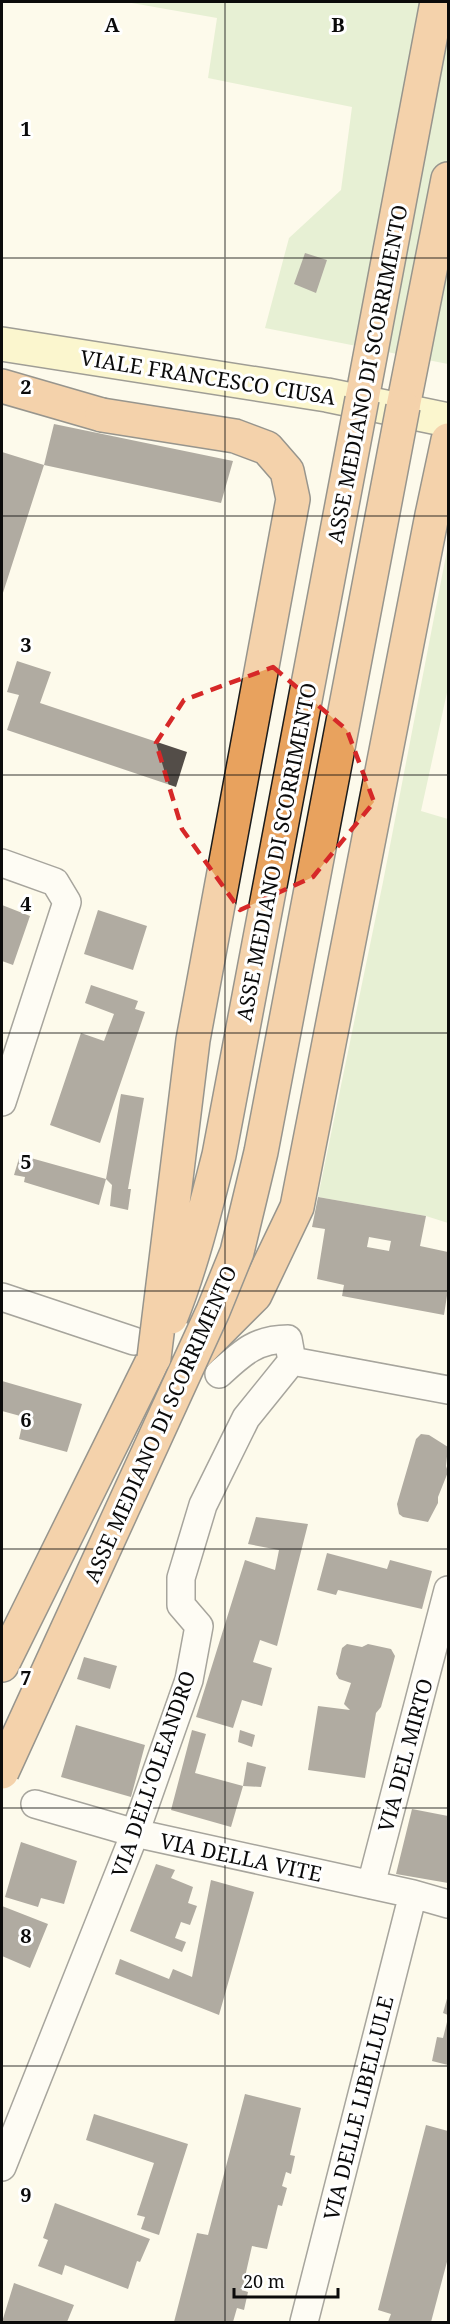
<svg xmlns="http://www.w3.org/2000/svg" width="450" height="2324" viewBox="0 0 450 2324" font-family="'Noto Serif',serif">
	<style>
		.green { fill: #cde4b8 }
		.building { fill: #534d48; fill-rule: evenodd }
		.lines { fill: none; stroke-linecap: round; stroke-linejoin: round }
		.street-casing { stroke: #3e3e3e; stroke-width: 30 }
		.secondary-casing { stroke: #2d2d2d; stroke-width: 36 }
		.highway-casing { stroke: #1c1c1c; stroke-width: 36 }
		.street { stroke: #fff; stroke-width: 27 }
		.secondary { stroke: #f8f2ab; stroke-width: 33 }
		.highway { stroke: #e8a25e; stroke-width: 33 }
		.highway-bridge-casing { stroke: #1c1c1c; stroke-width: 36; stroke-linecap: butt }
		.highway-bridge { stroke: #e8a25e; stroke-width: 33 }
		.marked { fill: none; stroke: #d62828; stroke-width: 4.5; stroke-dasharray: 12 8; stroke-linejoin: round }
		.grid { fill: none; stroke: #0b0b0b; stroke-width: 1.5; stroke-opacity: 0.55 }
		.labels { text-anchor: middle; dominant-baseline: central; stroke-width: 6; stroke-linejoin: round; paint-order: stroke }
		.street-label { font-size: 21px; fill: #0b0b0b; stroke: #fff }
		.grid-label { font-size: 20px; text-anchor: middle; font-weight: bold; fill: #0b0b0b; stroke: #fff; stroke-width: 6; stroke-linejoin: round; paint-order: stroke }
	</style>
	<rect width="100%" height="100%" fill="#fdfaeb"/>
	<!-- green -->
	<path class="green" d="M 126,2 L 448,2 L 448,364 L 265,328 L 289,238 L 341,190 L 352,107 L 208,78 L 217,18 Z
		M 448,545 L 448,688 L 421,811 L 448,819 L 448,1223 L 426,1216 L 318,1197 L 383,882 Z"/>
	<!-- building -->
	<path class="building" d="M 305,253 L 327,260 L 316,293 L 294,284 Z
		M 54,424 L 233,461 L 221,503 L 44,465 Z
		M 2,452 L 44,465 L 2,596 Z
		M 17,661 L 51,672 L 40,703 L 187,752 L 176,787 L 7,730 L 19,695 L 7,692 Z
		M 2,905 L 30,916 L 13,965 L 2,961 Z
		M 98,910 L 147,926 L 133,970 L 84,954 Z
		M 91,985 L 138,1001 L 135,1009 L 145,1012 L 100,1143 L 50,1125 L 81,1033 L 104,1041 L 114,1014 L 85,1003 Z
		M 121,1094 L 144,1098 L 128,1189 L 131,1189 L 128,1210 L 110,1206 L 112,1185 L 106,1179 Z
		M 20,1155 L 106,1179 L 99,1205 L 24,1182 L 25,1177 L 14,1175 Z
		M 318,1197 L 426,1216 L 420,1246 L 448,1252 L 448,1289 L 444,1315 L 342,1296 L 344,1285 L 317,1279 L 325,1229 L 312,1227 ZM 369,1237 L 391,1241 L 389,1251 L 367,1247 Z
		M 2,1381 L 82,1404 L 67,1452 L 19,1439 L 24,1417 L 2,1411 Z
		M 421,1434 L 429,1435 L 448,1447 L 446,1466 L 448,1472 L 438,1497 L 438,1503 L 428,1522 L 403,1517 L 399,1514 L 397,1504 L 416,1439 Z
		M 256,1517 L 308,1524 L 277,1646 L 260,1640 L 253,1662 L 272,1668 L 262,1706 L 242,1700 L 233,1728 L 196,1717 L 245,1560 L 275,1570 L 279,1550 L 248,1544 Z
		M 327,1553 L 387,1569 L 390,1560 L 432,1571 L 422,1609 L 338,1590 L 336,1595 L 317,1590 Z
		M 347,1644 L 362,1647 L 368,1644 L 391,1649 L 395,1656 L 381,1707 L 376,1713 L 365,1778 L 308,1770 L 318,1706 L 350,1710 L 344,1704 L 351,1683 L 339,1679 L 336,1674 L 342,1648 Z
		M 84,1657 L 117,1666 L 110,1689 L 77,1679 Z
		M 76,1725 L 145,1745 L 131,1797 L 61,1777 Z
		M 192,1730 L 206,1734 L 195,1773 L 243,1786 L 247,1762 L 266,1767 L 261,1787 L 243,1786 L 231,1827 L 171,1810 Z
		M 240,1730 L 255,1735 L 252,1747 L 238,1742 Z
		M 412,1809 L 448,1816 L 448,1883 L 396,1874 Z
		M 21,1842 L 77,1861 L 64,1904 L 41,1898 L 38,1907 L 5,1897 Z
		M 156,1864 L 175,1870 L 171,1878 L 193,1887 L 188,1903 L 197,1906 L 190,1925 L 181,1922 L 175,1938 L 186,1942 L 182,1952 L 130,1931 Z
		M 211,1880 L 254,1892 L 219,2015 L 115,1974 L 120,1959 L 169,1979 L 173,1969 L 192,1977 Z
		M 2,1906 L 48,1924 L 30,1968 L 2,1956 Z
		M 448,1995 L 448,2015 L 443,2013 Z
		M 448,2018 L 448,2065 L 432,2061 L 437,2037 L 443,2038 Z
		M 245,2094 L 301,2108 L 290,2155 L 295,2156 L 291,2174 L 286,2172 L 282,2186 L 287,2188 L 282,2206 L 278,2205 L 267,2249 L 252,2246 L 242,2290 L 248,2292 L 244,2310 L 237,2308 L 233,2322 L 174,2322 L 197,2233 L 208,2235 Z
		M 94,2114 L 188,2144 L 159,2235 L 141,2229 L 145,2217 L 137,2215 L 154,2163 L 86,2140 Z
		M 426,2125 L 448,2131 L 448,2258 L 431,2322 L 388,2322 L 391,2314 L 378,2310 Z
		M 55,2203 L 150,2239 L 140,2262 L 137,2261 L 128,2289 L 65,2265 L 62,2275 L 38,2266 L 48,2240 L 43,2238 Z
		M 14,2283 L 74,2305 L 67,2322 L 2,2322 Z"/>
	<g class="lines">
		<!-- street casing -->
		<g class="street-casing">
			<path id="street" d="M 2,863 L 55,882 L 67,902 L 2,1102
				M 2,1297 L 134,1341
				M 292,1361 L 448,1390
				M 219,1374 C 242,1353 256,1339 288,1339 L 292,1361
				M 35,1804 L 135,1833 L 413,1894 L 448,1904
				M 371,1885 L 448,1590
				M 2,2167 L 135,1833 L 189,1680 L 199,1626 L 181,1605 L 181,1578 L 203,1505 L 246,1418 L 292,1361
				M 304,2322 L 413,1894"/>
		</g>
		<!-- secondary casing -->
		<g class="secondary-casing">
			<path id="secondary" d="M 2,344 L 327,395 L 448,420"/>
		</g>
		<!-- highway casing -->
		<g class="highway-casing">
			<path id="highway" d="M 2,386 L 102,415
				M 362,399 L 437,2
				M 403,407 L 448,179
				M 195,1355 L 255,1295 L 297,1207 L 432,515 L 448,440
				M 2,1665 L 154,1358"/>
		</g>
		<!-- street -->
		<use href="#street" class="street"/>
		<!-- secondary -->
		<use href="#secondary" class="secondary"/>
		<!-- highway -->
		<use href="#highway" class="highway"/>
		<!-- highway-bridge casing -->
		<g class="highway-bridge-casing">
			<path id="highway-bridge" d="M 102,415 L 235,436 L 267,448 L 287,471 L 293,499 L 193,1040 L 154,1358
				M 171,1317 C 192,1264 205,1210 219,1155 L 362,399
				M 2,1772 L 213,1311 L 237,1252 L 261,1152 L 403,407"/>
		</g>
		<!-- highway-bridge -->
		<use href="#highway-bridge" class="highway-bridge"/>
	</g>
	<!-- marked area -->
	<path d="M0 0H450V2324H0ZM 273,667 L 347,730 L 374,802 L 313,877 L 240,910 L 182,829 L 156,743 L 184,700 Z" fill="#fdfaeb" fill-opacity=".55" fill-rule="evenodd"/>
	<path class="marked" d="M 273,667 L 347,730 L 374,802 L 313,877 L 240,910 L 182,829 L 156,743 L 184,700 Z"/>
	<!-- grid -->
	<path class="grid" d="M 225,2 L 225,2322M 2,258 L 448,258M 2,516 L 448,516M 2,775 L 448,775M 2,1033 L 448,1033M 2,1291 L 448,1291M 2,1549 L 448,1549M 2,1808 L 448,1808M 2,2066 L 448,2066"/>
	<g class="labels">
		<!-- street labels -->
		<g class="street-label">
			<text transform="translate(367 374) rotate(-79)">ASSE MEDIANO DI SCORRIMENTO</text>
			<text transform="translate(208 377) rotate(9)">VIALE FRANCESCO CIUSA</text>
			<text transform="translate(276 852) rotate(-79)">ASSE MEDIANO DI SCORRIMENTO</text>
			<text transform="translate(160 1424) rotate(-66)">ASSE MEDIANO DI SCORRIMENTO</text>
			<text transform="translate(405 1755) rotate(-75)">VIA DEL MIRTO</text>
			<text transform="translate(153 1774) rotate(-71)">VIA DELL'OLEANDRO</text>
			<text transform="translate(241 1857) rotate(12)">VIA DELLA VITE</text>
			<text transform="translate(358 2108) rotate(-76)">VIA DELLE LIBELLULE</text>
		</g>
	</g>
	<g class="grid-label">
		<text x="112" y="32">A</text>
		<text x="338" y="32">B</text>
		<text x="26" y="136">1</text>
		<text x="26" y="394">2</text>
		<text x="26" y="652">3</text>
		<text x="26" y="911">4</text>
		<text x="26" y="1169">5</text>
		<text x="26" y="1427">6</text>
		<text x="26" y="1685">7</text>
		<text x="26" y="1943">8</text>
		<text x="26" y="2202">9</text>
	</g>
	<!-- border -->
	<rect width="450" height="2324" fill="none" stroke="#0b0b0b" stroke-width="6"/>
	<!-- scale -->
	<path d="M234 2288v9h104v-9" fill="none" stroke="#0b0b0b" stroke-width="3"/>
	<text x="243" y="2288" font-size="18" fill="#0b0b0b" stroke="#ffffff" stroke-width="4.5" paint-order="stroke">20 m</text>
</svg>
